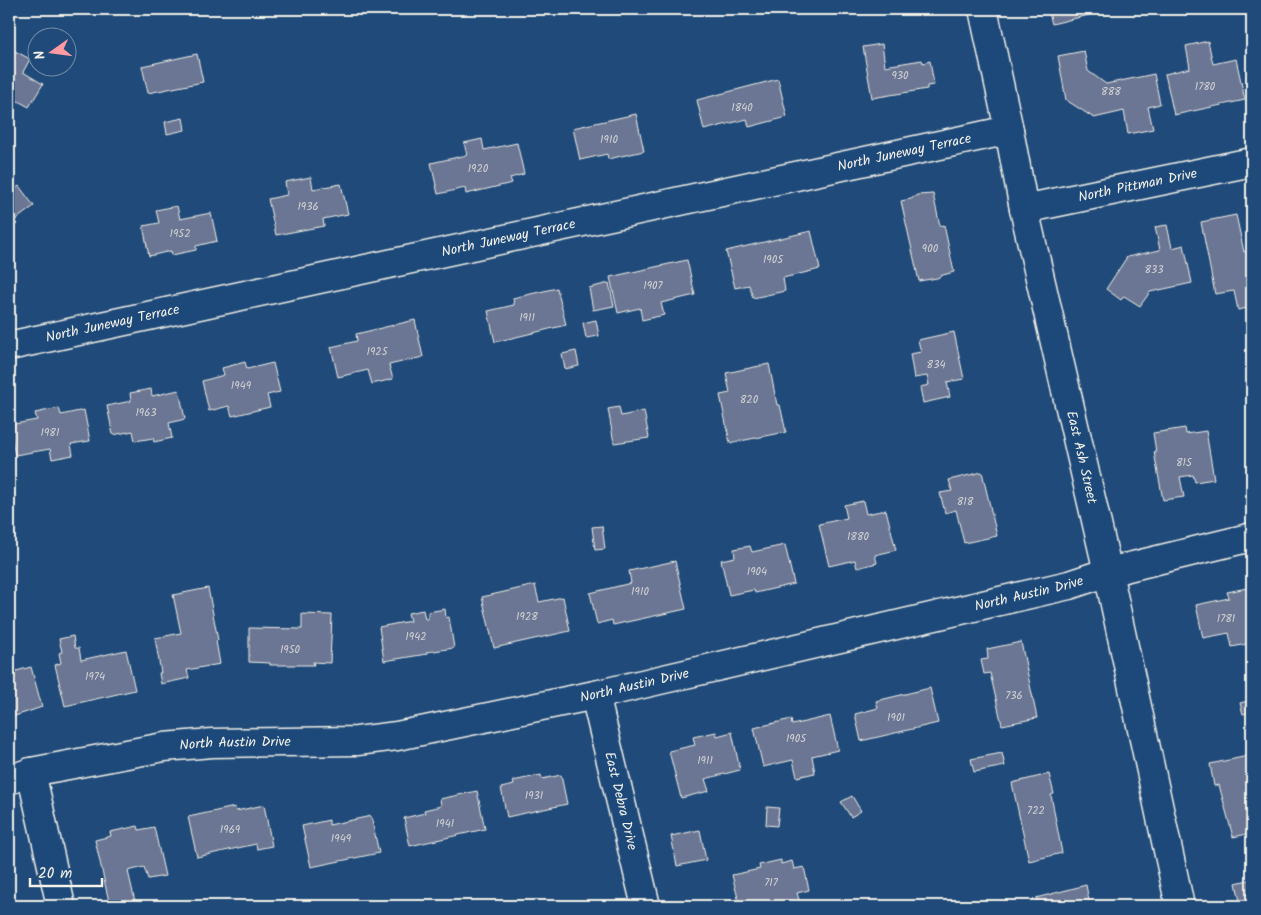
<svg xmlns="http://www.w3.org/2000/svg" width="1261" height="915" viewBox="0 0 1261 915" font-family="Kalam,sans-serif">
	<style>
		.building { fill: #6b7693; stroke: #f4f1e8 }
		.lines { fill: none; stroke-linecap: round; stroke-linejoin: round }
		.minor-casing { stroke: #f4f1e8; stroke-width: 31 }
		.minor { stroke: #1f4a7a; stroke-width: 28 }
		.labels { text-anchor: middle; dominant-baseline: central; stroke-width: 4.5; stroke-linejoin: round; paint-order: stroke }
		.number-label { font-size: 11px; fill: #d2d2d3 }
		.street-label { font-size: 14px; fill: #f4f1e8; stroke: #1f4a7a }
	</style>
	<rect width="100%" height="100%" fill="#1f4a7a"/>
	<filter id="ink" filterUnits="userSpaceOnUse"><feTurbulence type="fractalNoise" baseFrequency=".02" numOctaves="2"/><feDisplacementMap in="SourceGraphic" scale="10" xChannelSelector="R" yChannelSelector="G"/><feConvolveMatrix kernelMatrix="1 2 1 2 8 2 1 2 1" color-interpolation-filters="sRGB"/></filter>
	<g filter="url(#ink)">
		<!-- building -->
		<path class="building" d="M 625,9 L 647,9 L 647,11 Z
			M 1048,9 L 1088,9 L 1089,15 L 1052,24 Z
			M 1208,41 L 1213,64 L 1236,59 L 1245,100 L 1174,115 L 1165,74 L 1190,68 L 1186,46 Z
			M 882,44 L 885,66 L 922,60 L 923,63 L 930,61 L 934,85 L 927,86 L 927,89 L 872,98 L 863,47 Z
			M 13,50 L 30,59 L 23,72 L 43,84 L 29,107 L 9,96 L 9,52 L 11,53 Z
			M 1084,51 L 1088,71 L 1106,84 L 1154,74 L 1160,104 L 1148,107 L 1153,129 L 1128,134 L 1124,111 L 1094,118 L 1066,100 L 1058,56 Z
			M 197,54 L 203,82 L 148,93 L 142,66 Z
			M 778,79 L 787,117 L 749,127 L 747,119 L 704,130 L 697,100 Z
			M 636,114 L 644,151 L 608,159 L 607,154 L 580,160 L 573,128 Z
			M 183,118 L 185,130 L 167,134 L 165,122 Z
			M 482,139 L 484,150 L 517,143 L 524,174 L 510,178 L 512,183 L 466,194 L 465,188 L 438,194 L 431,163 L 467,155 L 464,143 Z
			M 311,177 L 313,189 L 341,184 L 348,214 L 323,219 L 324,226 L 276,235 L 268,199 L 287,195 L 285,182 Z
			M 19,186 L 34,206 L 14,221 L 17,224 L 10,229 L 9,229 L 9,194 Z
			M 933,194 L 940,226 L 944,225 L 954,272 L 943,275 L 937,278 L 919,281 L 901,201 L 911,199 L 917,195 Z
			M 177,206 L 180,219 L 211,213 L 217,241 L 196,246 L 196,250 L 172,255 L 171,251 L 149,256 L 143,226 L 159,223 L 156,210 Z
			M 1236,215 L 1244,252 L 1252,250 L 1252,307 L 1238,310 L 1234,291 L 1215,294 L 1201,222 Z
			M 1167,225 L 1172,248 L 1184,245 L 1192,283 L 1150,292 L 1140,306 L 1124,296 L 1121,300 L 1106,289 L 1127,257 L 1160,250 L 1155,227 Z
			M 811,231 L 820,269 L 783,278 L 785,291 L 753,298 L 749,285 L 735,288 L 726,251 Z
			M 687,260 L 695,295 L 661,303 L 664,315 L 642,320 L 640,308 L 618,313 L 610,277 Z
			M 609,283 L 614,306 L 593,310 L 589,288 Z
			M 557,288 L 566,325 L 495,342 L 488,311 L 514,305 L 513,298 Z
			M 415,320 L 423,357 L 389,365 L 393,379 L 372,384 L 368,370 L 338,377 L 331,347 L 357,341 L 356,334 Z
			M 596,320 L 599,336 L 586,338 L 583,323 Z
			M 954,332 L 964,379 L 947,382 L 950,397 L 923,403 L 920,387 L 929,385 L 927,376 L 914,378 L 910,354 L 921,352 L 918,340 Z
			M 576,351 L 579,366 L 565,369 L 562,354 Z
			M 245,362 L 247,369 L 273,363 L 280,392 L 267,395 L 270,407 L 232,416 L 229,406 L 209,411 L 202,381 L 224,375 L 222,368 Z
			M 769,364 L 777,405 L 780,405 L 786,432 L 730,443 L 720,395 L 730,393 L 726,373 Z
			M 151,389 L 152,396 L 179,390 L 185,419 L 169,423 L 172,438 L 154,442 L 153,438 L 135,441 L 133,431 L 113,435 L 107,406 L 131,401 L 130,393 Z
			M 619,407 L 621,416 L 644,411 L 649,438 L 614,443 L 608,409 Z
			M 59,408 L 61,415 L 84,410 L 90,441 L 71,444 L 73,455 L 52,459 L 50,449 L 15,455 L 9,425 L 37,420 L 35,413 Z
			M 1185,428 L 1186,434 L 1206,431 L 1214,479 L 1195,482 L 1193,475 L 1180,477 L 1184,497 L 1163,500 L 1154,452 L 1156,452 L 1153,433 Z
			M 982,472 L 997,536 L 964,543 L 956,510 L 945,513 L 940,493 L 952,491 L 949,480 Z
			M 863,501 L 866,514 L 886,510 L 896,550 L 875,555 L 877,563 L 857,568 L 855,560 L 829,566 L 819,524 L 847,518 L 844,505 Z
			M 602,526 L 605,549 L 595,550 L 592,527 Z
			M 785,545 L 794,584 L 755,593 L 754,590 L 729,595 L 721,560 L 735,557 L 734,549 L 750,546 L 752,552 Z
			M 675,561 L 686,609 L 613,625 L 612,620 L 597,624 L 590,593 L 631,583 L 629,571 Z
			M 535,585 L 539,602 L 563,597 L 570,631 L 494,648 L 482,597 Z
			M 1252,587 L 1252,643 L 1232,647 L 1229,633 L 1203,638 L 1196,605 L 1229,598 L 1227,592 Z
			M 208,588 L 218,640 L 216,641 L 220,664 L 187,670 L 189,678 L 161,684 L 159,673 L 161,673 L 155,638 L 181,633 L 173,595 Z
			M 445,609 L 446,618 L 449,617 L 454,648 L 427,652 L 427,654 L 384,661 L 379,627 L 410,621 L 408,613 L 423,610 L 425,619 L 428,619 L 428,612 Z
			M 302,614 L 332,615 L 330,663 L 313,662 L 314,665 L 270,665 L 270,663 L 249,662 L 249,628 L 302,629 Z
			M 73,636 L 75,648 L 79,648 L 81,660 L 126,650 L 135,690 L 65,706 L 55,665 L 61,663 L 59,653 L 62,652 L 59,639 Z
			M 1021,642 L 1037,718 L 1002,725 L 990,673 L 984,674 L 981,660 L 988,659 L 987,649 Z
			M 31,667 L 42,707 L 9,718 L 9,673 Z
			M 930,688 L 938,723 L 861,741 L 855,714 L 878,708 L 876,701 Z
			M 1252,700 L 1252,712 L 1243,714 L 1240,703 Z
			M 830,716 L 838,750 L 812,756 L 815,773 L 797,777 L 793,760 L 763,767 L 754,728 L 791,719 L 792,725 Z
			M 716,732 L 717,736 L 732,732 L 740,770 L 705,779 L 709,791 L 681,798 L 669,751 L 695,745 L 693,737 Z
			M 1002,753 L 1005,766 L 974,772 L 971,759 Z
			M 1248,756 L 1252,777 L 1252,833 L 1233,837 L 1219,785 L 1214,786 L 1210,764 Z
			M 1049,774 L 1054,794 L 1051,795 L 1062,853 L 1029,861 L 1012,783 Z
			M 541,775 L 542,779 L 561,775 L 567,804 L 507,817 L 501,788 L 514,785 L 513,781 Z
			M 477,791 L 485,829 L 410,846 L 404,818 L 425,813 L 424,810 L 441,806 L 440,799 Z
			M 852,796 L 861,811 L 851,817 L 841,802 Z
			M 264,805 L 272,846 L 257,849 L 256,844 L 197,857 L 188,817 L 235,807 L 236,811 Z
			M 767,807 L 779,808 L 777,826 L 766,825 Z
			M 371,816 L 379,853 L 311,867 L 302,826 L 329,820 L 329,825 Z
			M 138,826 L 139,830 L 154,827 L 165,876 L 148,879 L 144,867 L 128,871 L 136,906 L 110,906 L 95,840 L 111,836 L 110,832 Z
			M 700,830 L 706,860 L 677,866 L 671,836 Z
			M 781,860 L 781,864 L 792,861 L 794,869 L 804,867 L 809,890 L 797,893 L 801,906 L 764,906 L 764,904 L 740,906 L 732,875 L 760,869 L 759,865 Z
			M 1252,879 L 1252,906 L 1241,906 L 1236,883 Z
			M 1086,885 L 1090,906 L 1038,906 L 1036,898 Z"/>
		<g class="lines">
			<!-- minor casing -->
			<g class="minor-casing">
				<g id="minor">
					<path id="s1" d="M 983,9 L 1009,130 L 1024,209 L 1108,572 L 1180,906"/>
					<path id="s2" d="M 1024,209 L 1252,162"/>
					<path id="s3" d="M 9,346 L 1009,130"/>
					<path id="s4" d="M 595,695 L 646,906"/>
					<path d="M 31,772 L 61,906"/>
					<path id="s5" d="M 9,780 L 31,772 L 164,747 L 212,743 L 357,741 L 397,736 L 595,695 L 1069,585 L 1108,572 L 1252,537"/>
				</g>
			</g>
			<!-- minor -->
			<use href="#minor" class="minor"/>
		</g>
	</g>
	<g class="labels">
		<!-- number labels -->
		<g class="number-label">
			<text x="900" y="76">930</text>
			<text x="1205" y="87">1780</text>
			<text x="1111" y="92">888</text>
			<text x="742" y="108">1840</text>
			<text x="609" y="140">1910</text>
			<text x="478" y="169">1920</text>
			<text x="308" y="207">1936</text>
			<text x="180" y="234">1952</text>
			<text x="930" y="249">900</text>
			<text x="773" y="260">1905</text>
			<text x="1154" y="270">833</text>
			<text x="653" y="286">1907</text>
			<text x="527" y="318">1911</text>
			<text x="377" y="352">1925</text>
			<text x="936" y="365">834</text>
			<text x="241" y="386">1949</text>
			<text x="749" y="400">820</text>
			<text x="146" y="413">1963</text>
			<text x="50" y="433">1981</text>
			<text x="1184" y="463">815</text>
			<text x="965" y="502">818</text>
			<text x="858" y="537">1880</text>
			<text x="757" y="572">1904</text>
			<text x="640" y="592">1910</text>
			<text x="527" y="617">1928</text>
			<text x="1226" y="619">1781</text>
			<text x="416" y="637">1942</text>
			<text x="290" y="650">1950</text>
			<text x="95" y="677">1974</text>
			<text x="1014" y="696">736</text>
			<text x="896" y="718">1901</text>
			<text x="796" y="739">1905</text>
			<text x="705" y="761">1911</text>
			<text x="534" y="796">1931</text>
			<text x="1036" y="811">722</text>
			<text x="445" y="824">1941</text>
			<text x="230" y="830">1969</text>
			<text x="341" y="839">1949</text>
			<text x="771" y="883">717</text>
		</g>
		<!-- street labels -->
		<g class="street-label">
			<text stroke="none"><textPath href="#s3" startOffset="916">North Juneway Terrace</textPath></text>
			<text stroke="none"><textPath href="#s2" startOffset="116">North Pittman Drive</textPath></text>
			<text stroke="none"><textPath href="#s3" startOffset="511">North Juneway Terrace</textPath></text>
			<text stroke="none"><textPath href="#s3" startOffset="106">North Juneway Terrace</textPath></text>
			<text stroke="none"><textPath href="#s1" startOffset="459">East Ash Street</textPath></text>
			<text stroke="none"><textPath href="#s5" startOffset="1040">North Austin Drive</textPath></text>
			<text stroke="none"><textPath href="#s5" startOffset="635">North Austin Drive</textPath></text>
			<text stroke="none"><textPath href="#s5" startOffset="230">North Austin Drive</textPath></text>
			<text stroke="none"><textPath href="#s4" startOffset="109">East Debra Drive</textPath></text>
		</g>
	</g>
	<!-- margin -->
	<rect width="1261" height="915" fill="none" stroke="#1f4a7a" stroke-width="30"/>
	<rect x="15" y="15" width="1231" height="885" fill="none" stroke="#f4f1e8" stroke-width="2" filter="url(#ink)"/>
	<!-- north arrow -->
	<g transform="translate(52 52) rotate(256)"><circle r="24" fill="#1f4a7a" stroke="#748da6"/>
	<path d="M0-4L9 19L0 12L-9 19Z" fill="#ff9aa2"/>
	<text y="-8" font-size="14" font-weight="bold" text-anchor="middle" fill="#f4f1e8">N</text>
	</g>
	<!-- scale -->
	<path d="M30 878v8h72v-8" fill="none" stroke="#f4f1e8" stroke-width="2.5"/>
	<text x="38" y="878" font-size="15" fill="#f4f1e8" stroke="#1f4a7a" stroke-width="4" paint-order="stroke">20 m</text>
</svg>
